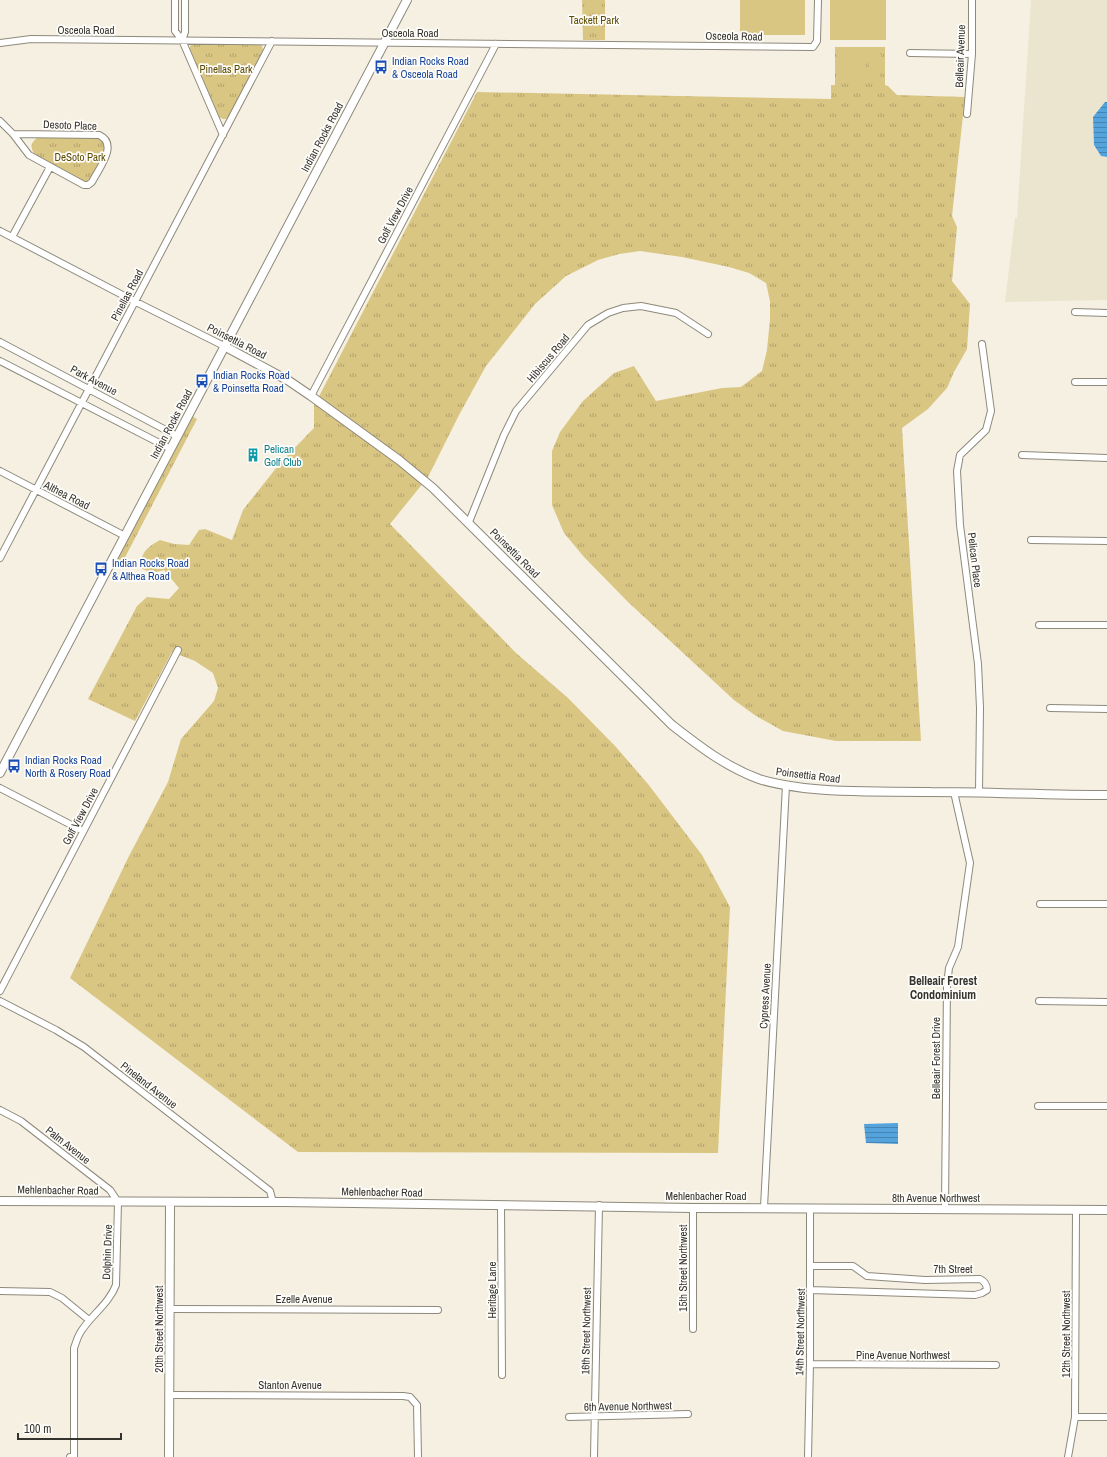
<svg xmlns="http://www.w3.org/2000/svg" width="1107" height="1457" viewBox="0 0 1107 1457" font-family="'Archivo Narrow',sans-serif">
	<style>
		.built { fill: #ebe5cf }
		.grass { fill: url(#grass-tufts) }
		.garden { fill: #dac683 }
		.water { fill: url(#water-rules) }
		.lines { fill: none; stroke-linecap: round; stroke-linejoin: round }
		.minor-casing { stroke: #8d897b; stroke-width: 8 }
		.tertiary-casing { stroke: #8d897b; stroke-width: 10 }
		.minor { stroke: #fff; stroke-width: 6 }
		.tertiary { stroke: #fff; stroke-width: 8 }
		.labels { text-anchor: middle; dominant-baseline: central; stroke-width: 3.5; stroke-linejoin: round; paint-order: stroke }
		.park-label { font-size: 11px; fill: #5b4a00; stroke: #fefdfa }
		.street-label { font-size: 11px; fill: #35332d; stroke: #fefdfa }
		.transit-label { font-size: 11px; fill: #164399; stroke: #fefdfa; text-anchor: start }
		.culture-label { font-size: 11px; fill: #0d838f; stroke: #fefdfa; text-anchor: start }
		.neighbourhood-label { font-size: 12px; font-weight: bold; fill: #35332d; stroke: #fefdfa }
	</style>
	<defs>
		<pattern id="grass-tufts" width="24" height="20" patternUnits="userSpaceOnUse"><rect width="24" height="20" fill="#dac683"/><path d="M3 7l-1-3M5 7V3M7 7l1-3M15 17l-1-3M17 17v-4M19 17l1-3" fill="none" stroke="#b2a16c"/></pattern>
		<pattern id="water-rules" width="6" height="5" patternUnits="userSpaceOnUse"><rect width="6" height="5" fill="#54a3dc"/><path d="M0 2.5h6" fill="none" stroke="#4685b3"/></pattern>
	</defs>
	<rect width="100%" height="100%" fill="#f5f0e1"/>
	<!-- built -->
	<path class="built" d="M 1031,0 L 1107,0 L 1107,102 L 1093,118 L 1094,145 L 1101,156 L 1107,157 L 1107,300 L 1005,302 L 1015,218 L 1017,218 Z"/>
	<!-- grass -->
	<path class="grass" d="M 582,0 L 605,0 L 605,40 L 583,40 Z
		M 193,44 L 260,44 L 262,46 L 263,50 L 229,116 L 226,119 L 223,119 L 219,117 L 190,49 L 190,46 Z
		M 835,47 L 885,47 L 885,85 L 888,86 L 897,95 L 965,97 L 952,216 L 957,227 L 952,281 L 970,304 L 967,349 L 954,372 L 947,388 L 928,409 L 902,428 L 921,741 L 836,741 L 783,731 L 756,716 L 734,700 L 628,602 L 584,557 L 564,533 L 552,505 L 552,451 L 560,432 L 583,401 L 614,373 L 634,366 L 656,401 L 722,388 L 741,387 L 762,371 L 767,350 L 770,319 L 770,301 L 766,283 L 749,273 L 729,267 L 682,257 L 640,251 L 619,254 L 598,260 L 566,276 L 535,304 L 486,366 L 459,415 L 428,477 L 390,524 L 516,653 L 568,698 L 616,747 L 648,784 L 702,855 L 730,907 L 718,1153 L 298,1152 L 70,978 L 129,856 L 168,782 L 181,739 L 214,701 L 218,688 L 213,673 L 195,661 L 172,652 L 135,721 L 88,699 L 137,606 L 147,597 L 169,599 L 179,588 L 164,570 C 155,573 149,573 141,568 C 140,553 147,547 160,540 L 174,544 L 189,545 L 199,530 L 205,529 L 232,540 L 243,510 L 281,462 L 314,428 L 314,406 L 477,92 L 831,99 L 831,85 L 835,85 Z
		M 39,137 L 98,137 L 104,141 L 105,151 L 90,179 L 87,181 L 83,181 L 37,157 C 30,150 29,142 39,137 Z
		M 192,416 L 197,419 L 120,567 L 114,564 Z"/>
	<!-- garden -->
	<path class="garden" d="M 740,0 L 805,0 L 805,35 L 740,35 Z
		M 830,0 L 886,0 L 886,40 L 830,40 Z
		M 872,49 L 878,49 L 878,54 L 881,54 L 880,78 L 878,78 L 878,82 L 872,82 L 872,78 L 869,78 L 869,54 L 872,53 Z
		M 839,53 L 851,53 L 850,78 L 839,78 Z
		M 854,53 L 866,53 L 865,78 L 854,78 Z"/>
	<!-- water -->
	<path class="water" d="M 1105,102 L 1107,102 L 1107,157 L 1101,156 L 1094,145 L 1093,117 Z
		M 898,1123 L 898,1144 L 866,1143 L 864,1124 Z"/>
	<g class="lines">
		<!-- minor casing -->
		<g class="minor-casing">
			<path id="minor" d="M 175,0 L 175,31 L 182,40 L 223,135
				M 182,40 L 185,32 L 185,0
				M 0,43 L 31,39 L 813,47 L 817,41 L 818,0
				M 910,53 L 972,54
				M 967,114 L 972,54 L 972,0
				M 0,121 L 13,134 L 29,155 L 84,185 L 88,185 L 92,182 C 99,168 119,144 99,135 L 13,134
				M 0,231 L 134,301 L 224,346
				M 12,237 L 50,167
				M 1075,312 L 1107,313
				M 0,342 L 177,436
				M 0,361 L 171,449
				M 1075,382 L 1107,382
				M 311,396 L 496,44
				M 1022,455 L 1107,458
				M 0,471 L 125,536
				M 469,522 L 504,435 L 516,411 L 588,325 L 608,313 L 623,308 L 641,306 L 676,313 L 708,334
				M 1031,540 L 1107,541
				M 0,558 L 272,41
				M 1039,625 L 1107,625
				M 1050,708 L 1107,709
				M 0,788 L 83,831
				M 979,792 L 980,708 L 978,664 L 960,525 L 957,471 L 960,455 L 986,430 L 991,411 L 982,344
				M 1040,904 L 1107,904
				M 0,991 L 178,650
				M 0,1001 L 56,1030 L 84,1047 L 270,1191 L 273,1202
				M 1039,1001 L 1107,1002
				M 1038,1106 L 1107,1106
				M 0,1110 L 21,1121 L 110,1190 L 118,1202 L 116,1285 C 109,1304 90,1316 80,1333 C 77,1338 76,1343 74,1348 L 74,1457 L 70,1457
				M 501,1205 L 502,1375
				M 764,1207 L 786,785
				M 945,1209 L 947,985 L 949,968 L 958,947 L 970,863 L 954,792
				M 810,1290 L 975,1295 L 982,1293 L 987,1290 C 987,1285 984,1281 980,1279 L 925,1280 L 867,1276 L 853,1266 L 811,1266
				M 0,1291 L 50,1292 L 62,1298 L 89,1320
				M 170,1309 L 438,1310
				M 693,1329 L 693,1208
				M 810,1364 L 996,1365
				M 170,1395 L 403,1396 L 410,1397 L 417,1405 L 418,1457
				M 569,1417 L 688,1414
				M 1075,1417 L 1107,1417
				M 594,1457 L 599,1205
				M 808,1457 L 810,1364 L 810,1208
				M 1068,1457 L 1075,1417 L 1076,1210"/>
		</g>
		<!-- tertiary casing -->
		<g class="tertiary-casing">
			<path id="tertiary" d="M 224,346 L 289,381 L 311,396 L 399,460 L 433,488 L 672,725 C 699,746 726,767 759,779 C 774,784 789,786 804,788 C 846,793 889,791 931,792 C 990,792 1048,795 1107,795
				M 0,773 L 407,0
				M 0,1201 L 284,1202 L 693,1208 L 1107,1210
				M 169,1457 L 170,1202"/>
		</g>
		<!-- minor -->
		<use href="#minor" class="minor"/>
		<!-- tertiary -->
		<use href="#tertiary" class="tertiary"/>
	</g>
	<!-- icons -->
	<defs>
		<g id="bus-bare" transform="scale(1.08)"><path d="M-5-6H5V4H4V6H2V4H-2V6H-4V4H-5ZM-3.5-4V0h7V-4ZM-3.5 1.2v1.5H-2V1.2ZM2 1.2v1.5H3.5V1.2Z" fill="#1a4fb4" stroke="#fefdfa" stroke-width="2.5" paint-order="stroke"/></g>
		<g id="building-bare" transform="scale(1.08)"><path d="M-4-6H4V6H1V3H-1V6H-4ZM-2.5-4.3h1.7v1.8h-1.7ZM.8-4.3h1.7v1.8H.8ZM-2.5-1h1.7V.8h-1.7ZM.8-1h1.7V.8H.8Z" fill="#0f9aa8" stroke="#fefdfa" stroke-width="2.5" paint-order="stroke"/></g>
	</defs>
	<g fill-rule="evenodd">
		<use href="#bus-bare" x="381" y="67"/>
		<use href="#bus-bare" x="202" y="381"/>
		<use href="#building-bare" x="253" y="455"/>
		<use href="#bus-bare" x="101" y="569"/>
		<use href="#bus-bare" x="14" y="766"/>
	</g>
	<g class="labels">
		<!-- park labels -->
		<g class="park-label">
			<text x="594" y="20">Tackett Park</text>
			<text x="226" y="69">Pinellas Park</text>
			<text x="80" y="157">DeSoto Park</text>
		</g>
		<!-- street labels -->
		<g class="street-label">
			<text x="86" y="30">Osceola Road</text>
			<text x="410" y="33">Osceola Road</text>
			<text transform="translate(734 36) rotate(1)">Osceola Road</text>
			<text transform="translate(960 56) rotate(-88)">Belleair Avenue</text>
			<text transform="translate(70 125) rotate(2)">Desoto Place</text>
			<text transform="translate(322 137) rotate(-62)">Indian Rocks Road</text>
			<text transform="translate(395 215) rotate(-62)">Golf View Drive</text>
			<text transform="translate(127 295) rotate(-62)">Pinellas Road</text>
			<text transform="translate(237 341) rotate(27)">Poinsettia Road</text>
			<text transform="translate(548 358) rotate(-50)">Hibiscus Road</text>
			<text transform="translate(94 380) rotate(28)">Park Avenue</text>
			<text transform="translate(171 424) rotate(-62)">Indian Rocks Road</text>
			<text transform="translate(67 495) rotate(27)">Althea Road</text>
			<text transform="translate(515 553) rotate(45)">Poinsettia Road</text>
			<text transform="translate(975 560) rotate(83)">Pelican Place</text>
			<text transform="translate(808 775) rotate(7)">Poinsettia Road</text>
			<text transform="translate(80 816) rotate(-62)">Golf View Drive</text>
			<text transform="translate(765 996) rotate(-87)">Cypress Avenue</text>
			<text transform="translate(936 1058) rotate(-90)">Belleair Forest Drive</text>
			<text transform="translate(149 1085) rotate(38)">Pineland Avenue</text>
			<text transform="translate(68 1145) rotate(38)">Palm Avenue</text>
			<text transform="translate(58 1190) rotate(1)">Mehlenbacher Road</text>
			<text transform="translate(382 1192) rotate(1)">Mehlenbacher Road</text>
			<text x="706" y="1196">Mehlenbacher Road</text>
			<text x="936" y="1198">8th Avenue Northwest</text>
			<text transform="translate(107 1252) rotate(-88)">Dolphin Drive</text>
			<text transform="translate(683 1268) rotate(-90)">15th Street Northwest</text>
			<text x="953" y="1269">7th Street</text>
			<text transform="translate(492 1290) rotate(-90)">Heritage Lane</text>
			<text x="304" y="1299">Ezelle Avenue</text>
			<text transform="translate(159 1329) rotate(-90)">20th Street Northwest</text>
			<text transform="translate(586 1331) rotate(-89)">16th Street Northwest</text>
			<text transform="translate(800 1332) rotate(-89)">14th Street Northwest</text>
			<text transform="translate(1066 1334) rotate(-90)">12th Street Northwest</text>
			<text x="903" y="1355">Pine Avenue Northwest</text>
			<text x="290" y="1385">Stanton Avenue</text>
			<text transform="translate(628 1406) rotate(-1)">6th Avenue Northwest</text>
		</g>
		<!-- transit labels -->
		<g class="transit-label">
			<text x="392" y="61">Indian Rocks Road<tspan x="392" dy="13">&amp; Osceola Road</tspan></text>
			<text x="213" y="375">Indian Rocks Road<tspan x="213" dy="13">&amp; Poinsetta Road</tspan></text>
			<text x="112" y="563">Indian Rocks Road<tspan x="112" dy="13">&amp; Althea Road</tspan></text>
			<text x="25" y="760">Indian Rocks Road<tspan x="25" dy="13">North &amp; Rosery Road</tspan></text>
		</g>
		<!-- culture labels -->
		<g class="culture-label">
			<text x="264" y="449">Pelican<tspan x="264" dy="13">Golf Club</tspan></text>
		</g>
		<!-- neighbourhood labels -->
		<g class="neighbourhood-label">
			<text x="943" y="981">Belleair Forest<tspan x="943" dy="14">Condominium</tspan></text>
		</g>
	</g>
	<!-- scale -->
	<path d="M18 1433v6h103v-6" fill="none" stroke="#35332d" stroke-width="2"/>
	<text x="24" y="1433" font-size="12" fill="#35332d" stroke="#fefdfa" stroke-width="3" paint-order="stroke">100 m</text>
</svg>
